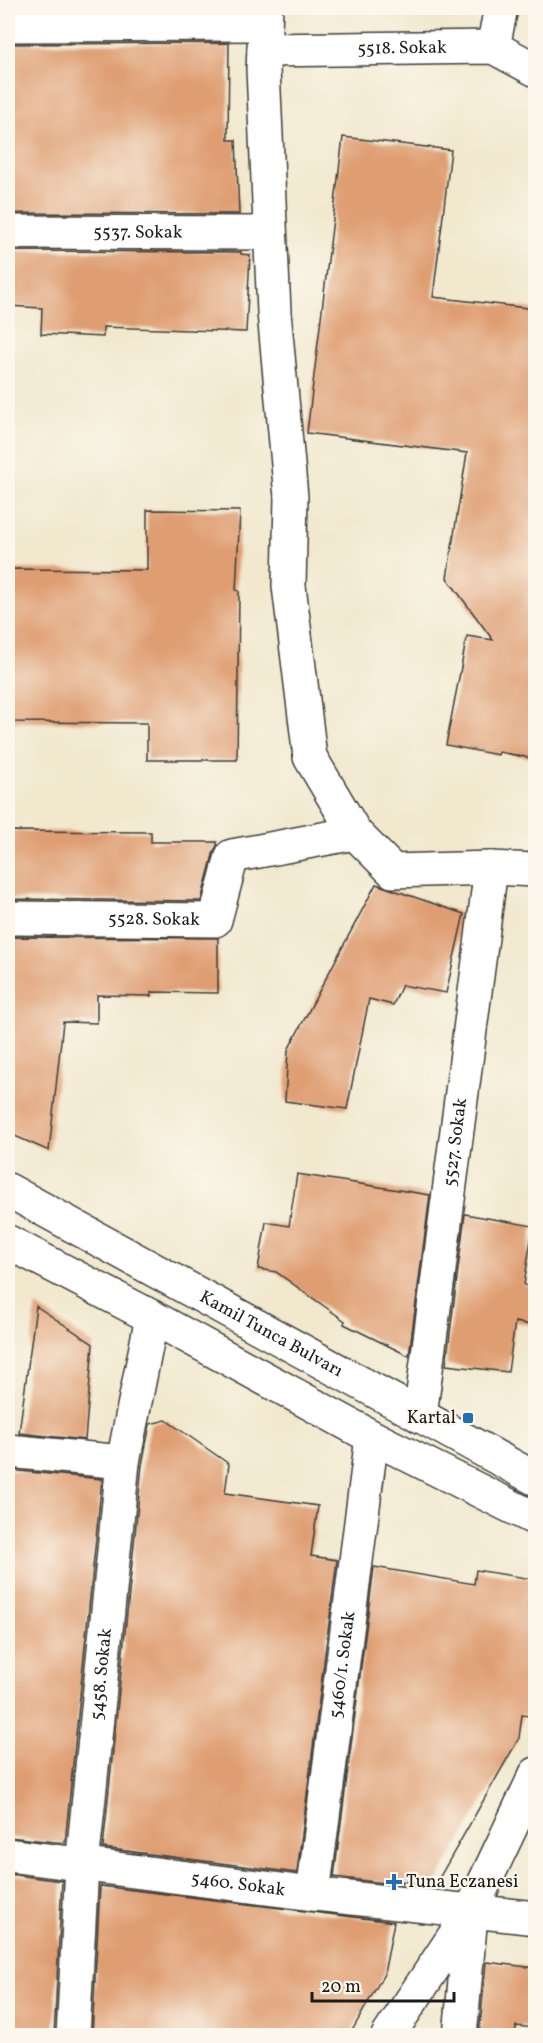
<svg xmlns="http://www.w3.org/2000/svg" width="543" height="2043" viewBox="0 0 543 2043" font-family="Vollkorn,serif">
	<style>
		.building { fill: #df9e72 }
		.lines { fill: none; stroke-linecap: round; stroke-linejoin: round }
		.minor-casing { stroke: #3c3b37; stroke-width: 36 }
		.major-casing { stroke: #3c3b37; stroke-width: 36 }
		.minor { stroke: #fff; stroke-width: 33 }
		.major { stroke: #fff; stroke-width: 33 }
		.poi-dot { fill: #1f6fb2; stroke: #fbf7ec; stroke-width: 2 }
		.labels { text-anchor: middle; dominant-baseline: central; stroke-width: 4.5; stroke-linejoin: round; paint-order: stroke }
		.street-label { font-size: 18px; fill: #1c1c1c; stroke: #fbf7ec }
		.poi-label { font-size: 18px; fill: #1c1c1c; stroke: #fbf7ec; text-anchor: end }
	</style>
	<rect width="100%" height="100%" fill="#fbf7ec"/>
	<filter id="ink" filterUnits="userSpaceOnUse"><feTurbulence type="fractalNoise" baseFrequency=".0167" numOctaves="2"/><feDisplacementMap in="SourceGraphic" scale="12" xChannelSelector="R" yChannelSelector="G"/><feConvolveMatrix kernelMatrix="1 2 1 2 8 2 1 2 1" color-interpolation-filters="sRGB"/></filter>
	<filter id="wash" filterUnits="userSpaceOnUse"><feTurbulence type="fractalNoise" baseFrequency=".008" numOctaves="4" result="noise"/><feDisplacementMap in="SourceGraphic" scale="24" xChannelSelector="R" yChannelSelector="G"/><feGaussianBlur stdDeviation="1.35" result="paint"/><feColorMatrix in="noise" values="0 0 0 0 0 0 0 0 0 0 0 0 0 0 0 0 0 1.4 0 .05"/><feComposite in="paint" operator="in"/></filter>
	<g filter="url(#wash)">
		<rect width="100%" height="100%" fill="#f1e8ce"/>
		<g id="blocks">
			<!-- building -->
			<path class="building" d="M 229,43 L 228,140 L 236,140 L 239,214 L 8,213 L 8,44 Z
				M 343,137 L 451,150 L 433,297 L 536,309 L 536,759 L 499,752 L 498,755 L 446,745 L 467,636 L 493,640 L 447,578 L 467,453 L 307,433 Z
				M 8,251 L 241,252 L 241,254 L 250,255 L 246,332 L 103,327 L 103,337 L 41,334 L 42,308 L 8,306 Z
				M 147,510 L 240,511 L 236,590 L 239,591 L 237,760 L 147,760 L 147,723 L 8,722 L 8,569 L 147,570 Z
				M 8,831 L 151,832 L 151,842 L 217,842 L 217,846 L 214,851 L 201,901 L 8,899 Z
				M 376,884 L 464,914 L 446,993 L 402,985 L 393,1005 L 369,999 L 347,1109 L 285,1101 L 288,1050 Z
				M 8,937 L 218,938 L 218,993 L 151,992 L 151,996 L 97,995 L 97,1023 L 63,1022 L 49,1151 L 8,1133 Z
				M 297,1174 L 430,1195 L 409,1356 L 344,1324 L 345,1321 L 276,1272 L 258,1269 L 266,1222 L 289,1226 Z
				M 465,1214 L 533,1226 L 524,1285 L 536,1287 L 536,1326 L 515,1322 L 508,1372 L 446,1365 Z
				M 36,1306 L 93,1344 L 85,1440 L 19,1433 Z
				M 166,1420 L 229,1464 L 225,1493 L 318,1506 L 311,1556 L 337,1560 L 297,1873 L 103,1848 L 142,1465 L 150,1424 Z
				M 8,1470 L 102,1479 L 65,1843 L 8,1837 Z
				M 374,1567 L 474,1584 L 476,1570 L 533,1579 L 528,1607 L 536,1608 L 536,1717 L 522,1715 L 519,1738 L 434,1887 L 402,1881 L 401,1885 L 334,1877 Z
				M 8,1874 L 62,1881 L 54,2036 L 8,2036 Z
				M 100,1886 L 394,1922 L 384,1974 L 349,2036 L 92,2036 Z
				M 486,1962 L 536,1968 L 536,2028 L 516,2026 L 515,2036 L 479,2036 Z"/>
		</g>
	</g>
	<g filter="url(#ink)">
		<use href="#blocks" fill-opacity="0" stroke="#3c3b37" stroke-width="1.5"/>
		<g class="lines">
			<!-- minor casing -->
			<g class="minor-casing">
				<g id="minor">
					<path d="M 266,8 L 263,69 L 274,312 L 291,497 L 289,586 L 310,757 L 355,833 L 393,871 L 491,868 L 536,870"/>
					<path d="M 8,25 L 265,24"/>
					<path d="M 493,47 L 501,8"/>
					<path id="s1" d="M 264,50 L 493,47 L 536,70"/>
					<path id="s2" d="M 8,232 L 270,233"/>
					<path id="s3" d="M 8,918 L 215,920 L 232,856 L 355,833"/>
					<path id="s4" d="M 420,1416 L 491,868"/>
					<path d="M 8,1451 L 123,1462"/>
					<path id="s5" d="M 8,1855 L 313,1894 L 536,1918"/>
					<path id="s6" d="M 313,1894 L 372,1437"/>
					<path id="s7" d="M 73,2036 L 82,1866 L 123,1462 L 152,1317"/>
					<path d="M 388,2036 L 471,1911 L 536,1774"/>
					<path d="M 460,2036 L 471,1915"/>
				</g>
			</g>
			<!-- major casing -->
			<g class="major-casing">
				<g id="major">
					<path id="s8" d="M 8,1190 L 536,1479"/>
					<path d="M 8,1242 L 152,1317 L 372,1437 L 536,1519"/>
				</g>
			</g>
			<!-- minor -->
			<use href="#minor" class="minor"/>
			<!-- major -->
			<use href="#major" class="major"/>
		</g>
	</g>
	<!-- markers -->
	<g class="poi-dot">
		<rect x="462" y="1412" width="12" height="12" rx="3"/>
		<path d="M391 1873h6v6h6v6h-6v6h-6v-6h-6v-6h6z"/>
	</g>
	<g class="labels">
		<!-- street labels -->
		<g class="street-label">
			<text stroke="none"><textPath href="#s1" startOffset="138">5518. Sokak</textPath></text>
			<text stroke="none"><textPath href="#s2" startOffset="130">5537. Sokak</textPath></text>
			<text stroke="none"><textPath href="#s3" startOffset="146">5528. Sokak</textPath></text>
			<text stroke="none"><textPath href="#s4" startOffset="276">5527. Sokak</textPath></text>
			<text stroke="none"><textPath href="#s8" startOffset="300">Kamil Tunca Bulvarı</textPath></text>
			<text stroke="none"><textPath href="#s6" startOffset="231">5460/1. Sokak</textPath></text>
			<text stroke="none"><textPath href="#s7" startOffset="363">5458. Sokak</textPath></text>
			<text stroke="none"><textPath href="#s5" startOffset="232">5460. Sokak</textPath></text>
		</g>
		<!-- poi labels -->
		<g class="poi-label">
			<text x="456" y="1418">Kartal</text>
			<text x="406" y="1882" text-anchor="start">Tuna Eczanesi</text>
		</g>
	</g>
	<!-- margin -->
	<rect width="543" height="2043" fill="none" stroke="#fbf7ec" stroke-width="30"/>
	<!-- scale -->
	<path d="M312 1992v9h142v-9" fill="none" stroke="#1c1c1c" stroke-width="3"/>
	<text x="321" y="1992" font-size="18" fill="#1c1c1c" stroke="#fbf7ec" stroke-width="4.5" paint-order="stroke">20 m</text>
</svg>
